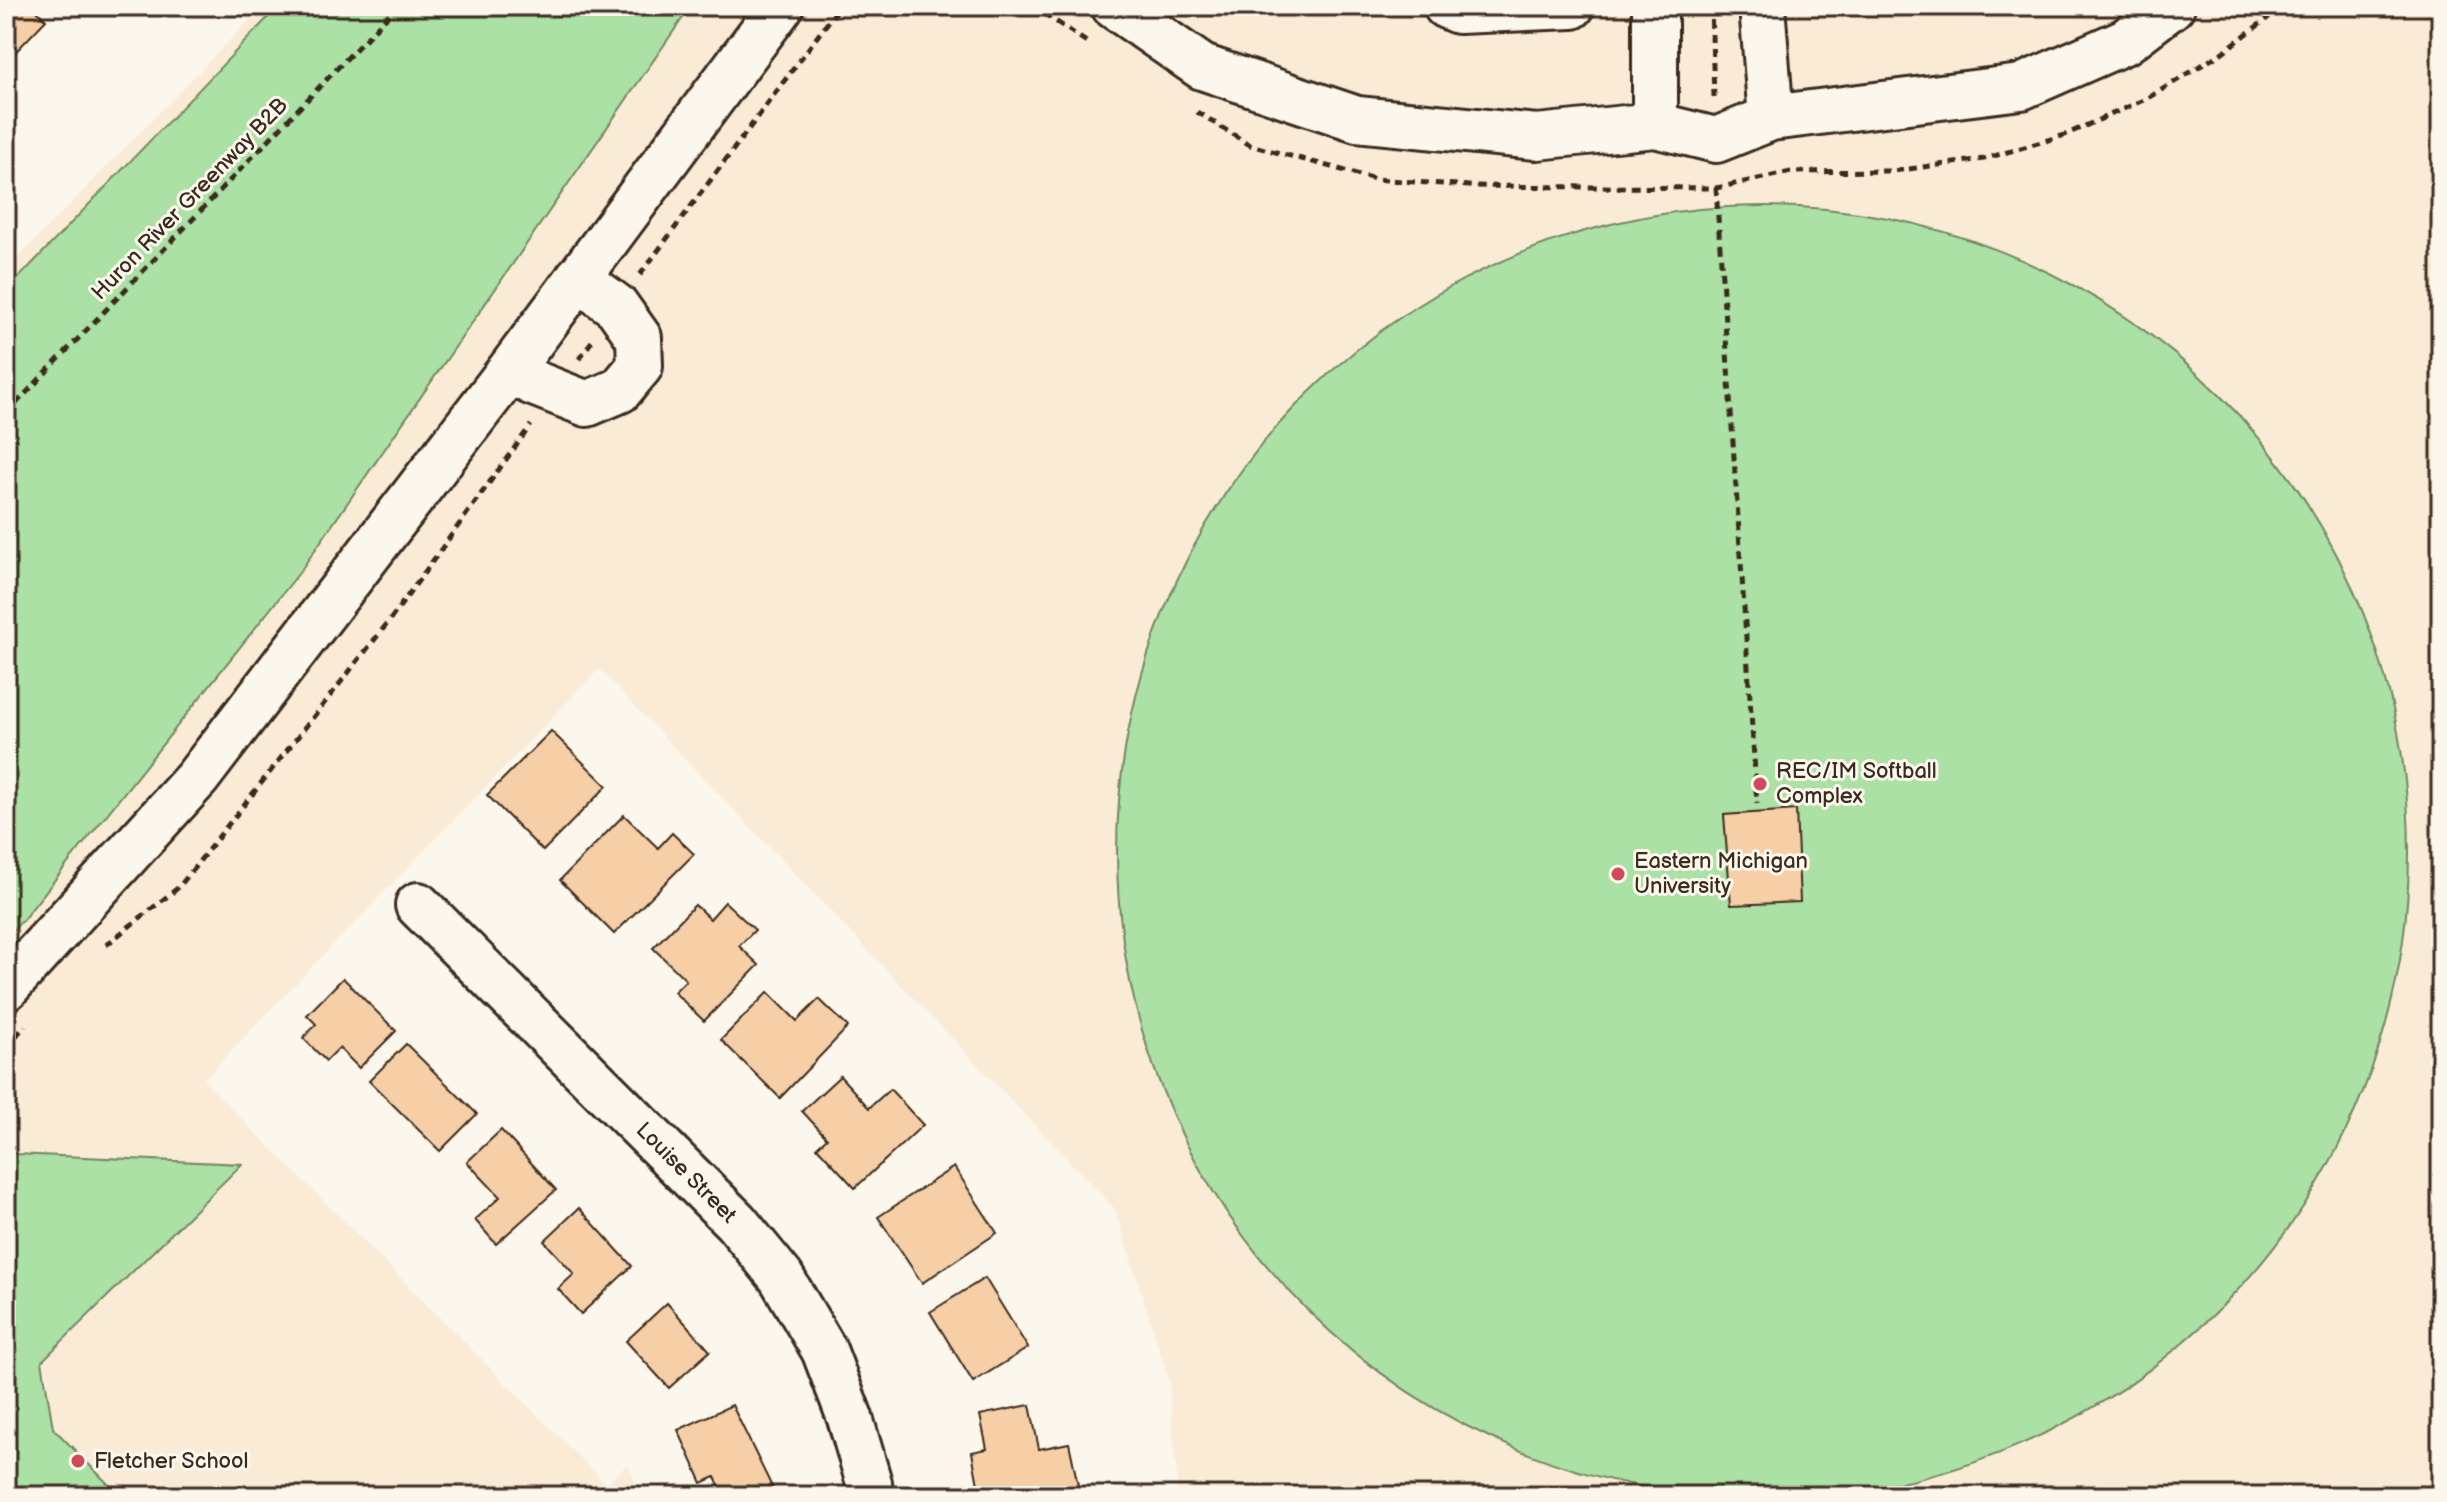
<svg xmlns="http://www.w3.org/2000/svg" width="2447" height="1502" viewBox="0 0 2447 1502" font-family="'Balsamiq Sans',sans-serif">
	<style>
		.built { fill: #faebd7 }
		.green { fill: #abe1a4; stroke: #738661; stroke-width: 2 }
		.building { fill: #f7cfa6; stroke: #3b2a1e; stroke-width: 2 }
		.lines { fill: none; stroke-linecap: round; stroke-linejoin: round }
		.minor-casing { stroke: #3b2a1e; stroke-width: 50 }
		.path { stroke: #3b2a1e; stroke-width: 5; stroke-dasharray: 8 6; stroke-linecap: butt }
		.minor { stroke: #fbf7ec; stroke-width: 44 }
		.poi-dot { fill: #d1495b; stroke: #fbf7ec; stroke-width: 3 }
		.labels { text-anchor: middle; dominant-baseline: central; stroke-width: 6; stroke-linejoin: round; paint-order: stroke }
		.street-label { font-size: 22px; fill: #3b2a1e; stroke: #fbf7ec }
		.poi-label { font-size: 22px; fill: #3b2a1e; stroke: #fbf7ec; text-anchor: start }
	</style>
	<rect width="100%" height="100%" fill="#fbf7ec"/>
	<filter id="ink" filterUnits="userSpaceOnUse"><feTurbulence type="fractalNoise" baseFrequency=".0125" numOctaves="2"/><feDisplacementMap in="SourceGraphic" scale="16" xChannelSelector="R" yChannelSelector="G"/><feConvolveMatrix kernelMatrix="1 2 1 2 8 2 1 2 1" color-interpolation-filters="sRGB"/></filter>
	<g filter="url(#ink)">
		<!-- built -->
		<path class="built" d="M 263,6 L 2441,6 L 2441,1496 L 1178,1496 L 1169,1380 L 1115,1209 L 599,669 L 203,1080 L 606,1484 L 628,1464 L 641,1496 L 6,1496 L 6,1425 L 50,1379 L 6,1336 L 6,270 Z"/>
		<!-- green -->
		<path class="green" d="M 279,6 L 691,6 L 299,573 L 22,921 L 6,936 L 6,291 Z
			M1117 852a646 646 0 1 1 1292 0a646 646 0 1 1-1292 0Z
			M 6,1146 L 15,1154 L 242,1164 L 42,1361 L 53,1428 L 120,1496 L 6,1496 Z"/>
		<!-- building -->
		<path class="building" d="M 6,6 L 32,6 L 46,20 L 6,62 Z
			M 551,731 L 607,786 L 543,851 L 487,795 Z
			M 1796,810 L 1800,902 L 1731,905 L 1724,815 Z
			M 624,815 L 658,848 L 672,833 L 694,854 L 614,934 L 560,880 Z
			M 725,902 L 755,930 L 739,946 L 759,965 L 704,1021 L 674,992 L 686,980 L 653,948 L 695,905 L 710,919 Z
			M 343,978 L 396,1031 L 359,1068 L 339,1048 L 326,1061 L 303,1038 L 316,1024 L 307,1015 Z
			M 768,992 L 797,1021 L 819,999 L 848,1027 L 780,1098 L 721,1040 Z
			M 406,1044 L 477,1114 L 440,1151 L 369,1081 Z
			M 840,1076 L 869,1108 L 890,1089 L 923,1125 L 855,1188 L 817,1147 L 827,1138 L 802,1111 Z
			M 501,1130 L 556,1190 L 496,1244 L 475,1220 L 500,1197 L 467,1162 Z
			M 954,1167 L 997,1233 L 922,1283 L 878,1217 Z
			M 579,1208 L 632,1266 L 581,1314 L 558,1289 L 574,1274 L 544,1241 Z
			M 985,1278 L 1028,1348 L 973,1382 L 930,1312 Z
			M 667,1303 L 710,1351 L 669,1388 L 626,1341 Z
			M 732,1405 L 774,1491 L 764,1496 L 724,1496 L 715,1477 L 702,1483 L 678,1430 Z
			M 1030,1405 L 1039,1449 L 1069,1443 L 1079,1490 L 1049,1496 L 980,1496 L 972,1452 L 987,1449 L 980,1415 Z"/>
		<g class="lines">
			<!-- minor casing -->
			<g class="minor-casing">
				<path id="minor" d="M 1114,6 L 1202,67 L 1357,119 L 1537,137 L 1655,125 L 1716,140 L 1771,118 L 2021,87 L 2126,41 L 2172,6
					M 1446,6 L 1458,11 L 1572,6
					M 1762,6 L 1771,118
					M 1655,125 L 1655,6
					M 510,370 L 531,382 L 587,404 L 620,390 L 640,366 L 639,338 L 617,307 L 578,278
					M 418,905 L 736,1222 L 781,1277 L 824,1350 L 850,1418 L 869,1483 L 870,1496
					M 6,988 L 197,778 L 510,370 L 781,6"/>
			</g>
			<!-- path -->
			<path class="path" d="M 1033,6 L 1091,45
				M 1711,6 L 1714,97
				M 2436,6 L 2441,10
				M 1197,112 L 1250,145 L 1375,179 L 1469,186 L 1716,188 L 1791,172 L 1893,171 L 1984,159 L 2065,135 L 2150,97 L 2220,54 L 2284,6
				M 1716,187 L 1757,803
				M 640,275 L 840,6
				M 579,359 L 592,341
				M 6,414 L 397,6
				M 106,945 L 179,887 L 390,620 L 531,425
				M 6,1047 L 25,1026"/>
			<!-- minor -->
			<use href="#minor" class="minor"/>
		</g>
	</g>
	<!-- markers -->
	<g class="poi-dot">
		<circle cx="1760" cy="784" r="8"/>
		<circle cx="1618" cy="874" r="8"/>
		<circle cx="78" cy="1461" r="8"/>
	</g>
	<g class="labels">
		<!-- street labels -->
		<g class="street-label">
			<text transform="translate(190 199) rotate(-46)">Huron River Greenway B2B</text>
			<text transform="translate(686 1173) rotate(45)">Louise Street</text>
		</g>
		<!-- poi labels -->
		<g class="poi-label">
			<text x="1776" y="771">REC/IM Softball<tspan x="1776" dy="25">Complex</tspan></text>
			<text x="1634" y="861">Eastern Michigan<tspan x="1634" dy="25">University</tspan></text>
			<text x="94" y="1461">Fletcher School</text>
		</g>
	</g>
	<!-- margin -->
	<rect width="2447" height="1502" fill="none" stroke="#fbf7ec" stroke-width="32"/>
	<rect x="16" y="16" width="2415" height="1470" fill="none" stroke="#3b2a1e" stroke-width="3" filter="url(#ink)"/>
</svg>
